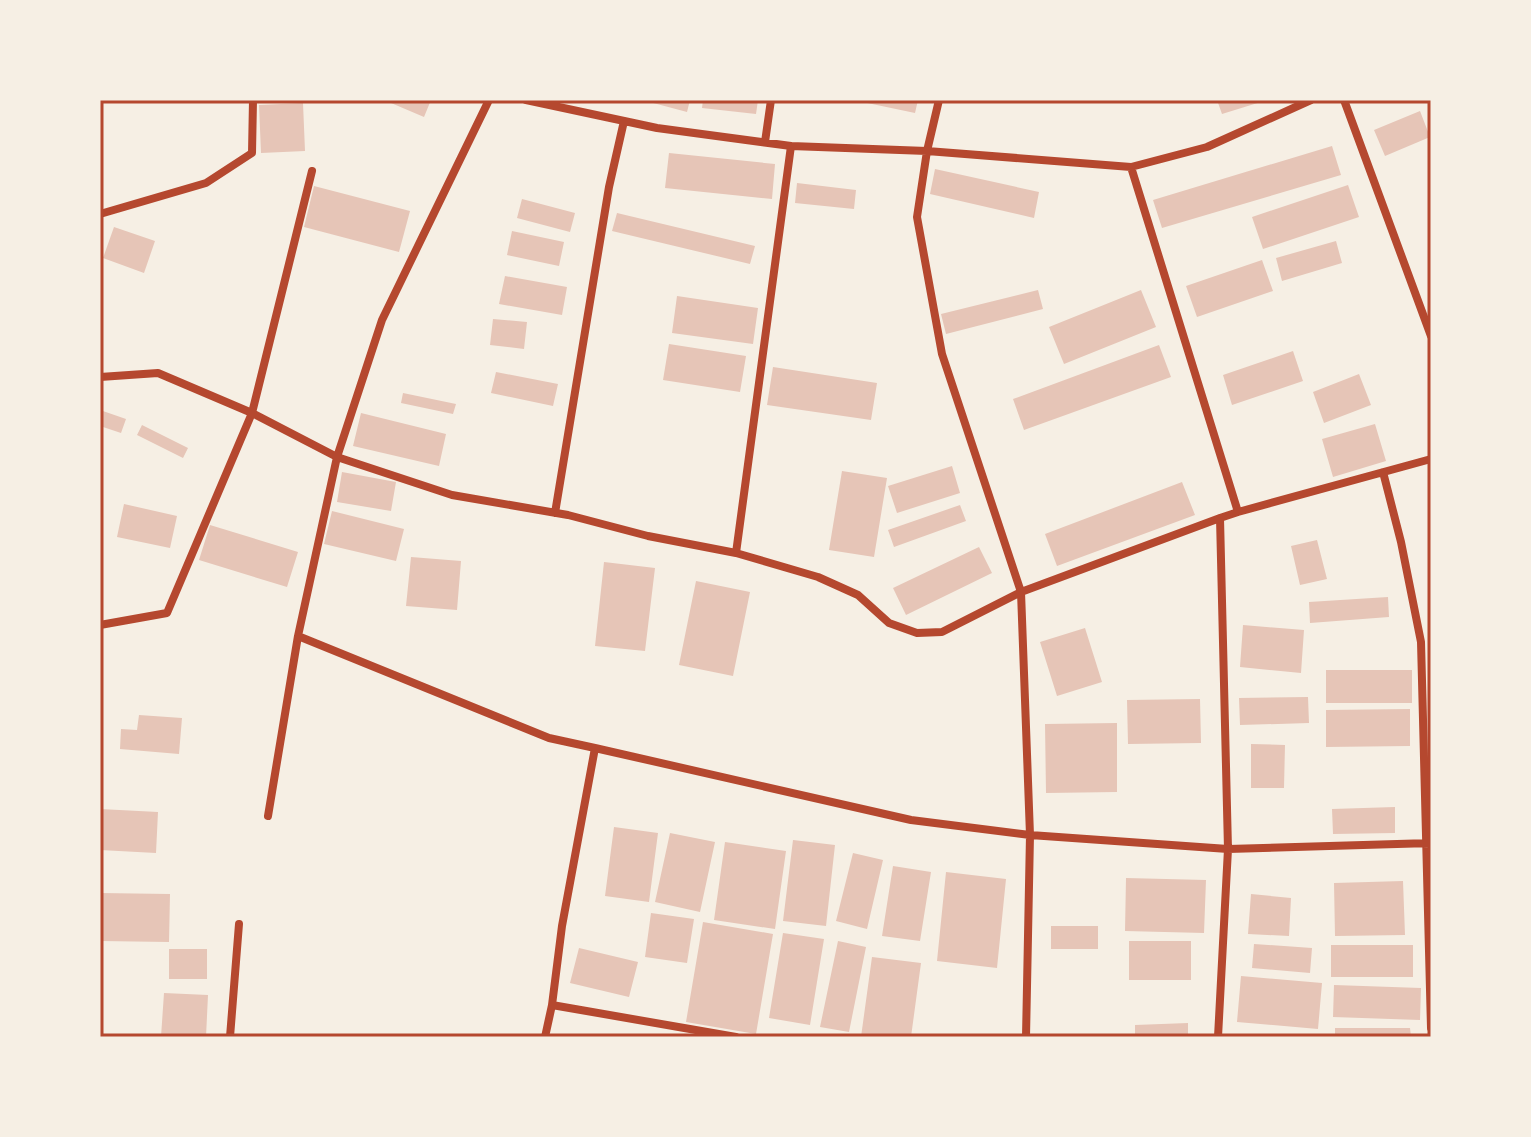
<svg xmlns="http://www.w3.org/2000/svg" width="1531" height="1137" viewBox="0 0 1531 1137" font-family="Inter,sans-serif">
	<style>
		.building { fill: #e6c5b7 }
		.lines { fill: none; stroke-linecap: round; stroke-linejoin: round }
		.minor { stroke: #b5482f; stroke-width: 8 }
		.neatline { fill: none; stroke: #b5482f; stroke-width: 3 }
	</style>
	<rect width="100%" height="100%" fill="#f6efe4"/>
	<!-- building -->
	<path class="building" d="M 384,100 L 431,100 L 424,117 Z
		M 642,100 L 690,100 L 687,112 Z
		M 703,100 L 758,100 L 756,114 L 702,108 Z
		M 853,100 L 918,100 L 915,113 Z
		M 1217,100 L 1264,100 L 1264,101 L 1222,114 Z
		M 303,103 L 305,151 L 261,153 L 259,105 Z
		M 1420,111 L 1430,137 L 1385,156 L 1374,130 Z
		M 1332,146 L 1341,175 L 1162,228 L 1153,200 Z
		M 669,153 L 775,164 L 772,199 L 665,188 Z
		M 935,169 L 1039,192 L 1034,218 L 930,194 Z
		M 797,183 L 856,190 L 854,209 L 795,203 Z
		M 1348,185 L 1359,217 L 1263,249 L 1252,217 Z
		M 314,186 L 410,211 L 399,252 L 304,227 Z
		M 522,199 L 575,213 L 570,232 L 517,218 Z
		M 617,213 L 755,246 L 750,264 L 612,231 Z
		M 114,227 L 155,241 L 144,273 L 103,258 Z
		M 512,231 L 564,242 L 559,266 L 507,255 Z
		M 1336,241 L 1342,263 L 1282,281 L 1276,258 Z
		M 1262,260 L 1273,291 L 1197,317 L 1186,286 Z
		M 505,276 L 567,287 L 562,315 L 499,304 Z
		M 1038,290 L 1043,309 L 946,334 L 941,314 Z
		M 1141,290 L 1156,327 L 1064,364 L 1049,327 Z
		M 677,296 L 758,308 L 753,344 L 672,333 Z
		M 493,319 L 527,322 L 524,349 L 490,345 Z
		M 669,344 L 746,356 L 740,392 L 663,380 Z
		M 1159,345 L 1171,377 L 1024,430 L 1013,399 Z
		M 1293,351 L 1303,381 L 1232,405 L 1223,375 Z
		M 773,367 L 877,383 L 871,420 L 767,405 Z
		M 496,372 L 558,384 L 553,406 L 491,393 Z
		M 1359,374 L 1371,405 L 1324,423 L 1313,392 Z
		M 403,393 L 456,404 L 453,414 L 401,403 Z
		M 100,410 L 126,419 L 121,433 L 100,426 Z
		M 361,413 L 446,434 L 439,466 L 353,446 Z
		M 1375,424 L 1386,461 L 1333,477 L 1322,439 Z
		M 142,425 L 188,448 L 183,458 L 137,435 Z
		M 952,466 L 960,493 L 897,513 L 888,486 Z
		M 842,471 L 887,478 L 874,557 L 829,550 Z
		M 342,472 L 396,482 L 391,511 L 337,502 Z
		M 1182,482 L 1195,515 L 1057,566 L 1045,534 Z
		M 124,504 L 177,516 L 170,548 L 117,537 Z
		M 960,505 L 966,521 L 894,547 L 888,530 Z
		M 332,511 L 404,529 L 396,561 L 324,544 Z
		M 210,525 L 298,552 L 287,587 L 199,560 Z
		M 1317,540 L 1327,579 L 1300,585 L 1291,546 Z
		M 979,547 L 992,573 L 906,615 L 893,588 Z
		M 411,557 L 461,561 L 457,610 L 406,606 Z
		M 604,562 L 655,568 L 645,651 L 595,646 Z
		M 696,581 L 750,592 L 733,676 L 679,665 Z
		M 1388,597 L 1389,617 L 1310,623 L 1309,602 Z
		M 1243,625 L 1304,630 L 1301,673 L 1240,667 Z
		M 1085,628 L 1102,682 L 1057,696 L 1040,642 Z
		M 1326,670 L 1412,670 L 1412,703 L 1326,703 Z
		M 1308,697 L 1309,723 L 1240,725 L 1239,698 Z
		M 1200,699 L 1201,743 L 1128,744 L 1127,700 Z
		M 1410,709 L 1410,746 L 1326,747 L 1326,710 Z
		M 139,715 L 182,718 L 179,754 L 120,749 L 121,729 L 137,730 Z
		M 1117,723 L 1117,792 L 1046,793 L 1045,724 Z
		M 1251,744 L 1285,745 L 1284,788 L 1251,788 Z
		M 1395,807 L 1395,833 L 1333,834 L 1332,809 Z
		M 100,809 L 158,812 L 156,853 L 100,850 Z
		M 614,827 L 658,833 L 649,902 L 605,896 Z
		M 670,833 L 715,842 L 700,912 L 655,902 Z
		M 793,840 L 835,845 L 826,926 L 783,921 Z
		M 725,842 L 786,851 L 775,929 L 714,920 Z
		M 853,853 L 883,860 L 867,929 L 836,921 Z
		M 893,866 L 931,872 L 920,941 L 882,936 Z
		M 946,872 L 1006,879 L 997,968 L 937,961 Z
		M 1126,878 L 1206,880 L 1204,933 L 1125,931 Z
		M 1403,881 L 1405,935 L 1335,936 L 1334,883 Z
		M 100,893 L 170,894 L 169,942 L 100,941 Z
		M 1251,894 L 1291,898 L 1289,936 L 1248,934 Z
		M 651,913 L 694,919 L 687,963 L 645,957 Z
		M 703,922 L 773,934 L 756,1034 L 686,1022 Z
		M 1051,926 L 1098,926 L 1098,949 L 1051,949 Z
		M 783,933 L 824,939 L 810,1025 L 769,1018 Z
		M 838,941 L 866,947 L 849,1032 L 820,1027 Z
		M 1129,941 L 1191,941 L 1191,980 L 1129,980 Z
		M 1254,944 L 1312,948 L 1310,973 L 1252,968 Z
		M 1331,945 L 1413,945 L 1413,977 L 1331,977 Z
		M 579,948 L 638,962 L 629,997 L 570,983 Z
		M 169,949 L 207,949 L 207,979 L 169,979 Z
		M 872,957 L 921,963 L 911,1037 L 861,1037 Z
		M 1241,976 L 1322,983 L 1318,1029 L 1237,1022 Z
		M 1334,985 L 1421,988 L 1420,1020 L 1333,1017 Z
		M 164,993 L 208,995 L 206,1037 L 161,1037 Z
		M 1188,1023 L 1188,1037 L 1135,1037 L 1135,1025 Z
		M 1335,1028 L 1410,1028 L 1411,1037 L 1335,1037 Z"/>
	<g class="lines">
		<!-- minor -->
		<path class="minor" d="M 526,100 L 657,128 L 791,146 L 927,151 L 917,217 L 942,354 L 1021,592 L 942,632 L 917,633 L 889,623 L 858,595 L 818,577 L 736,553 L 791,146
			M 939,100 L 927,151 L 1131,167 L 1207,147 L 1311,100
			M 1344,100 L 1431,336
			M 765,142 L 771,100
			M 1131,167 L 1238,512
			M 100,214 L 206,183 L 252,153 L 253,100
			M 100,377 L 158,373 L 252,413 L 337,457 L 452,495 L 568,515 L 648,536 L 736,553
			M 1383,472 L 1401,542 L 1421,642 L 1431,1028
			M 555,513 L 609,187 L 624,121
			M 1220,518 L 1228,849 L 1030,835 L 1021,592 L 1220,518 L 1238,512 L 1431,459
			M 100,625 L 167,613 L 252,413 L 312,171
			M 298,636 L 549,738 L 595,748
			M 268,816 L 298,636 L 337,457 L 382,320 L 489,100
			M 552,1005 L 736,1037
			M 230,1037 L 239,924
			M 545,1037 L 552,1005 L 562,926 L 595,748 L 911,820 L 1030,835 L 1026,1037
			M 1218,1037 L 1228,849 L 1431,843"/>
	</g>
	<!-- border -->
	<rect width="1531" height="1137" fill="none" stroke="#f6efe4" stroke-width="204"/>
	<rect x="102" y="102" width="1327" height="933" class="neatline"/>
</svg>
